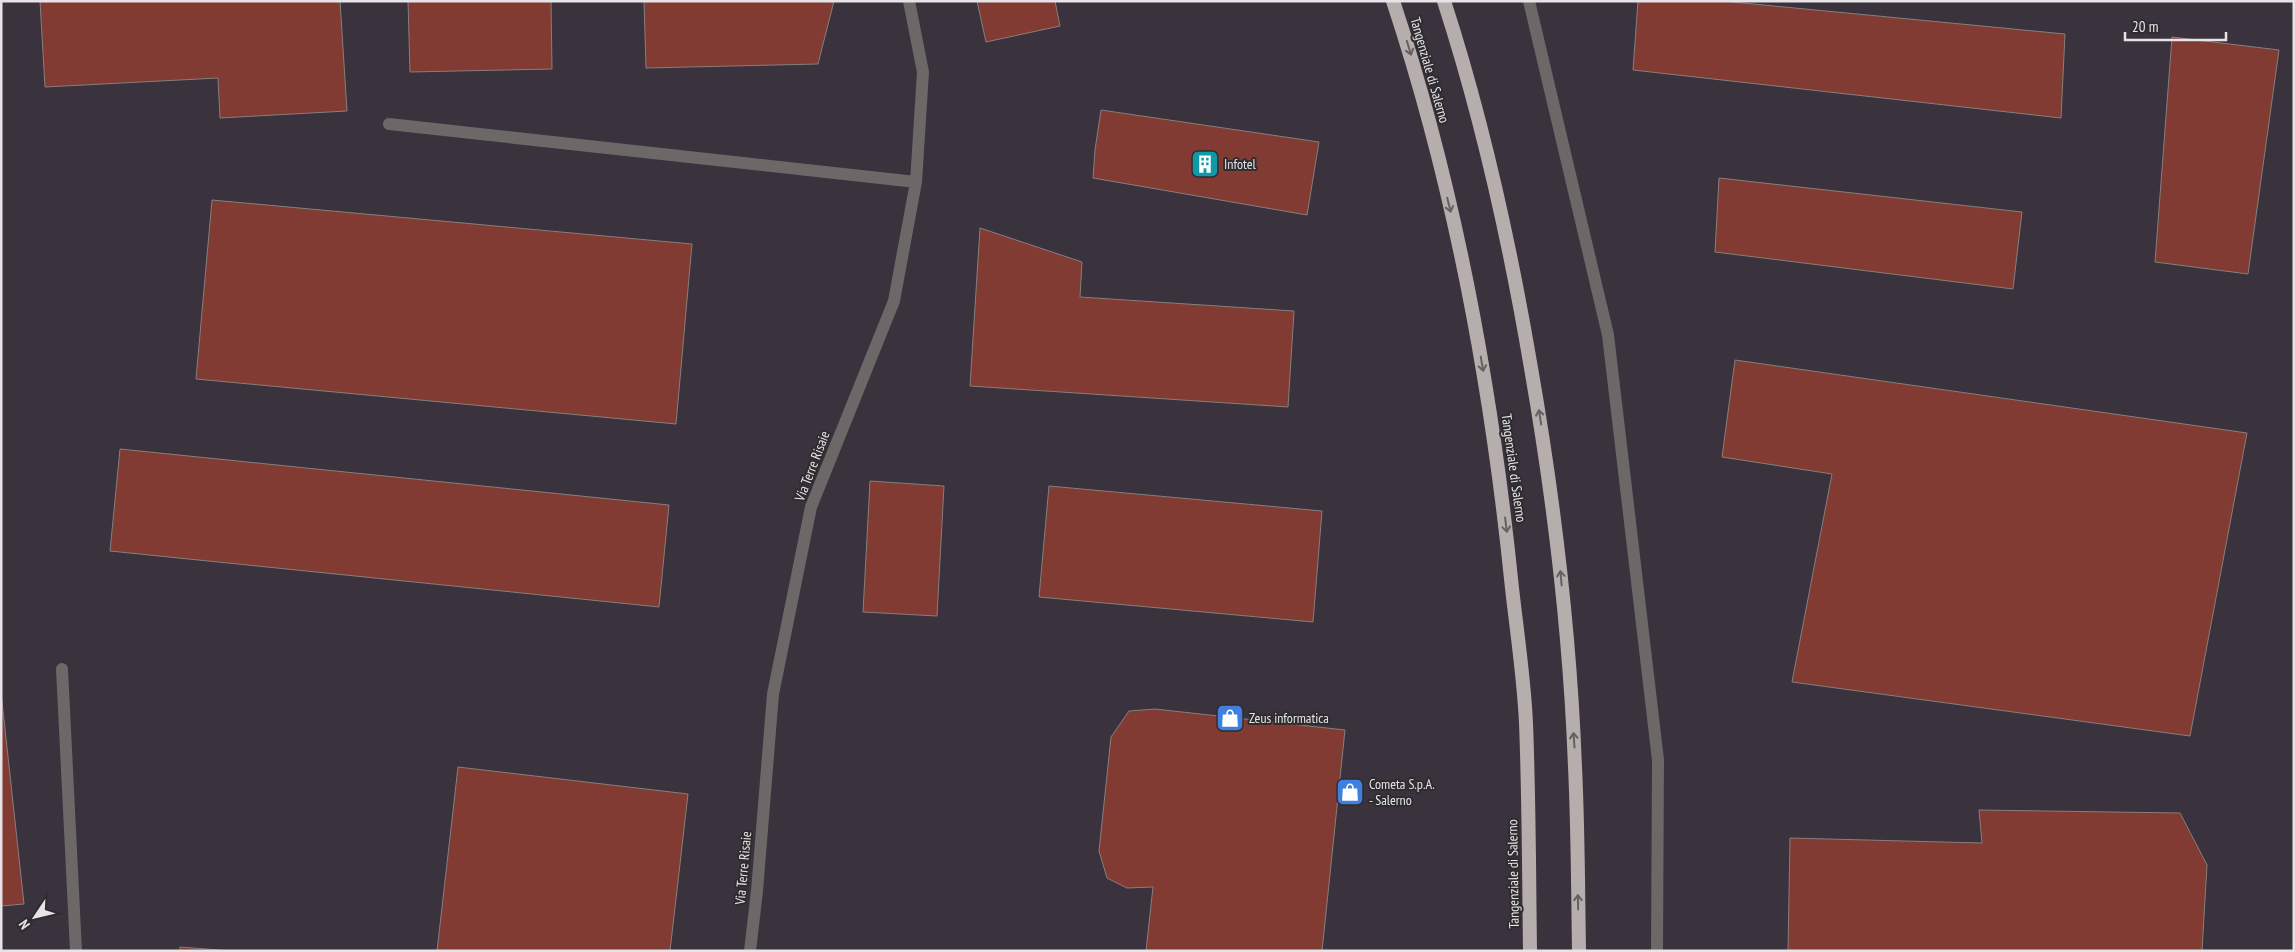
<svg xmlns="http://www.w3.org/2000/svg" width="2295" height="952" viewBox="0 0 2295 952" font-family="'PT Sans Narrow',sans-serif">
	<style>
		.built { fill: #3a323c }
		.building { fill: #813b32; stroke: #867f7e }
		.lines { fill: none; stroke-linecap: round; stroke-linejoin: round }
		.minor { stroke: #6b6867; stroke-width: 12 }
		.trunk { stroke: #b5aeac; stroke-width: 14 }
		.oneway { stroke: #656062 }
		.labels { text-anchor: middle; dominant-baseline: central; stroke-width: 4; stroke-linejoin: round; paint-order: stroke }
		.street-label { font-size: 14px; fill: #e6e4e7; stroke: #2f2c30 }
		.poi-label { font-size: 14px; fill: #e6e4e7; stroke: #2f2c30; text-anchor: start }
	</style>
	<rect width="100%" height="100%" fill="#2f2c30"/>
	<!-- built -->
	<path class="built" d="M 1,1 L 2294,1 L 2294,951 L 1,951 Z"/>
	<!-- building -->
	<path class="building" d="M 40,1 L 340,1 L 347,111 L 220,118 L 218,78 L 45,87 Z
		M 408,1 L 551,1 L 552,69 L 410,72 Z
		M 644,1 L 834,1 L 818,64 L 646,68 Z
		M 977,1 L 1055,1 L 1060,26 L 986,42 Z
		M 1638,1 L 1722,1 L 2065,34 L 2061,118 L 1633,70 Z
		M 2172,37 L 2279,50 L 2248,274 L 2155,262 Z
		M 1101,110 L 1319,142 L 1307,215 L 1093,178 L 1095,150 Z
		M 1719,178 L 2022,212 L 2013,289 L 1715,252 Z
		M 212,200 L 692,244 L 676,424 L 196,379 Z
		M 980,228 L 1082,262 L 1080,297 L 1294,311 L 1288,407 L 970,386 Z
		M 1735,360 L 2247,433 L 2190,736 L 1792,682 L 1832,474 L 1722,457 Z
		M 120,449 L 669,505 L 659,607 L 110,551 Z
		M 870,481 L 944,486 L 937,616 L 863,612 Z
		M 1049,486 L 1322,511 L 1313,622 L 1039,597 Z
		M 1,692 L 24,904 L 1,906 Z
		M 1155,709 L 1345,730 L 1322,951 L 1146,951 L 1153,887 L 1127,888 L 1107,878 L 1099,851 L 1111,737 L 1129,711 Z
		M 458,767 L 688,794 L 670,951 L 437,951 Z
		M 1979,810 L 2180,813 L 2207,865 L 2202,951 L 1788,951 L 1790,838 L 1982,843 Z
		M 180,947 L 232,951 L 180,951 Z"/>
	<g class="lines">
		<!-- minor -->
		<path class="minor" d="M 1529,1 L 1608,335 L 1658,760 L 1657,951
			M 389,124 L 916,182
			M 62,669 L 76,951
			M 750,951 L 757,891 L 773,694 L 811,507 L 894,301 L 916,182 L 923,72 L 909,1"/>
		<!-- trunk -->
		<path class="trunk" d="M 1393,1 C 1456,191 1492,390 1512,588 C 1517,633 1524,678 1526,723 C 1529,799 1529,875 1530,951
			M 1444,1 C 1483,121 1510,244 1531,368 C 1554,500 1570,633 1575,767 C 1578,828 1578,890 1579,951"/>
	</g>
	<!-- one-way arrows -->
	<defs><path id="oneway-shaft" d="M-6 0H5M1.5-3L5.5 0L1.5 3" fill="none" stroke-width="1.6" stroke-linecap="round" stroke-linejoin="round" transform="scale(1.25)"/></defs>
	<g class="oneway">
		<use href="#oneway-shaft" transform="translate(1409 48) rotate(73)"/>
		<use href="#oneway-shaft" transform="translate(1449 205) rotate(76)"/>
		<use href="#oneway-shaft" transform="translate(1482 364) rotate(80)"/>
		<use href="#oneway-shaft" transform="translate(1540 417) rotate(-99)"/>
		<use href="#oneway-shaft" transform="translate(1506 525) rotate(83)"/>
		<use href="#oneway-shaft" transform="translate(1561 578) rotate(-95)"/>
		<use href="#oneway-shaft" transform="translate(1574 740) rotate(-94)"/>
		<use href="#oneway-shaft" transform="translate(1578 902) rotate(-91)"/>
	</g>
	<!-- icons -->
	<defs>
		<g id="building-square" transform="scale(1.4375)"><rect x="-9" y="-9" width="18" height="18" rx="4" fill="#0f9aa8" stroke="#2f2c30"/><path d="M-4-6H4V6H1V3H-1V6H-4ZM-2.5-4.3h1.7v1.8h-1.7ZM.8-4.3h1.7v1.8H.8ZM-2.5-1h1.7V.8h-1.7ZM.8-1h1.7V.8H.8Z" fill="#fff"/></g>
		<g id="shop-square" transform="scale(1.4375)"><rect x="-9" y="-9" width="18" height="18" rx="4" fill="#3f7fe0" stroke="#2f2c30"/><path d="M-5-2.5h2.3a2.7 3.5 0 0 1 5.4 0H5L5.5 6h-11ZM-1.5-2.5h3a1.5 2.3 0 0 0-3 0Z" fill="#fff"/></g>
	</defs>
	<g fill-rule="evenodd">
		<use href="#building-square" x="1205" y="164"/>
		<use href="#shop-square" x="1230" y="718"/>
		<use href="#shop-square" x="1350" y="792"/>
	</g>
	<g class="labels">
		<!-- street labels -->
		<g class="street-label">
			<text transform="translate(1430 70) rotate(74)">Tangenziale di Salerno</text>
			<text transform="translate(812 466) rotate(-69)">Via Terre Risaie</text>
			<text transform="translate(1514 468) rotate(82)">Tangenziale di Salerno</text>
			<text transform="translate(743 868) rotate(-85)">Via Terre Risaie</text>
			<text transform="translate(1513 874) rotate(-91)">Tangenziale di Salerno</text>
		</g>
		<!-- poi labels -->
		<g class="poi-label">
			<text x="1224" y="164">Infotel</text>
			<text x="1249" y="718">Zeus informatica</text>
			<text x="1369" y="784">Cometa S.p.A.<tspan x="1369" dy="16">- Salerno</tspan></text>
		</g>
	</g>
	<!-- border -->
	<rect width="2295" height="952" fill="none" stroke="#e6e4e7" stroke-width="5"/>
	<!-- north arrow -->
	<g transform="translate(35 917) rotate(235)" stroke="#2f2c30" stroke-width="4" paint-order="stroke">
	<path d="M0-4L9 19L0 12L-9 19Z" fill="#e6e4e7"/>
	<text y="-8" font-size="14" font-weight="bold" text-anchor="middle" fill="#e6e4e7">N</text>
	</g>
	<!-- scale -->
	<path d="M2125 32v8h101v-8" fill="none" stroke="#e6e4e7" stroke-width="2.5"/>
	<text x="2132" y="32" font-size="15" fill="#e6e4e7" stroke="#2f2c30" stroke-width="4" paint-order="stroke">20 m</text>
</svg>
